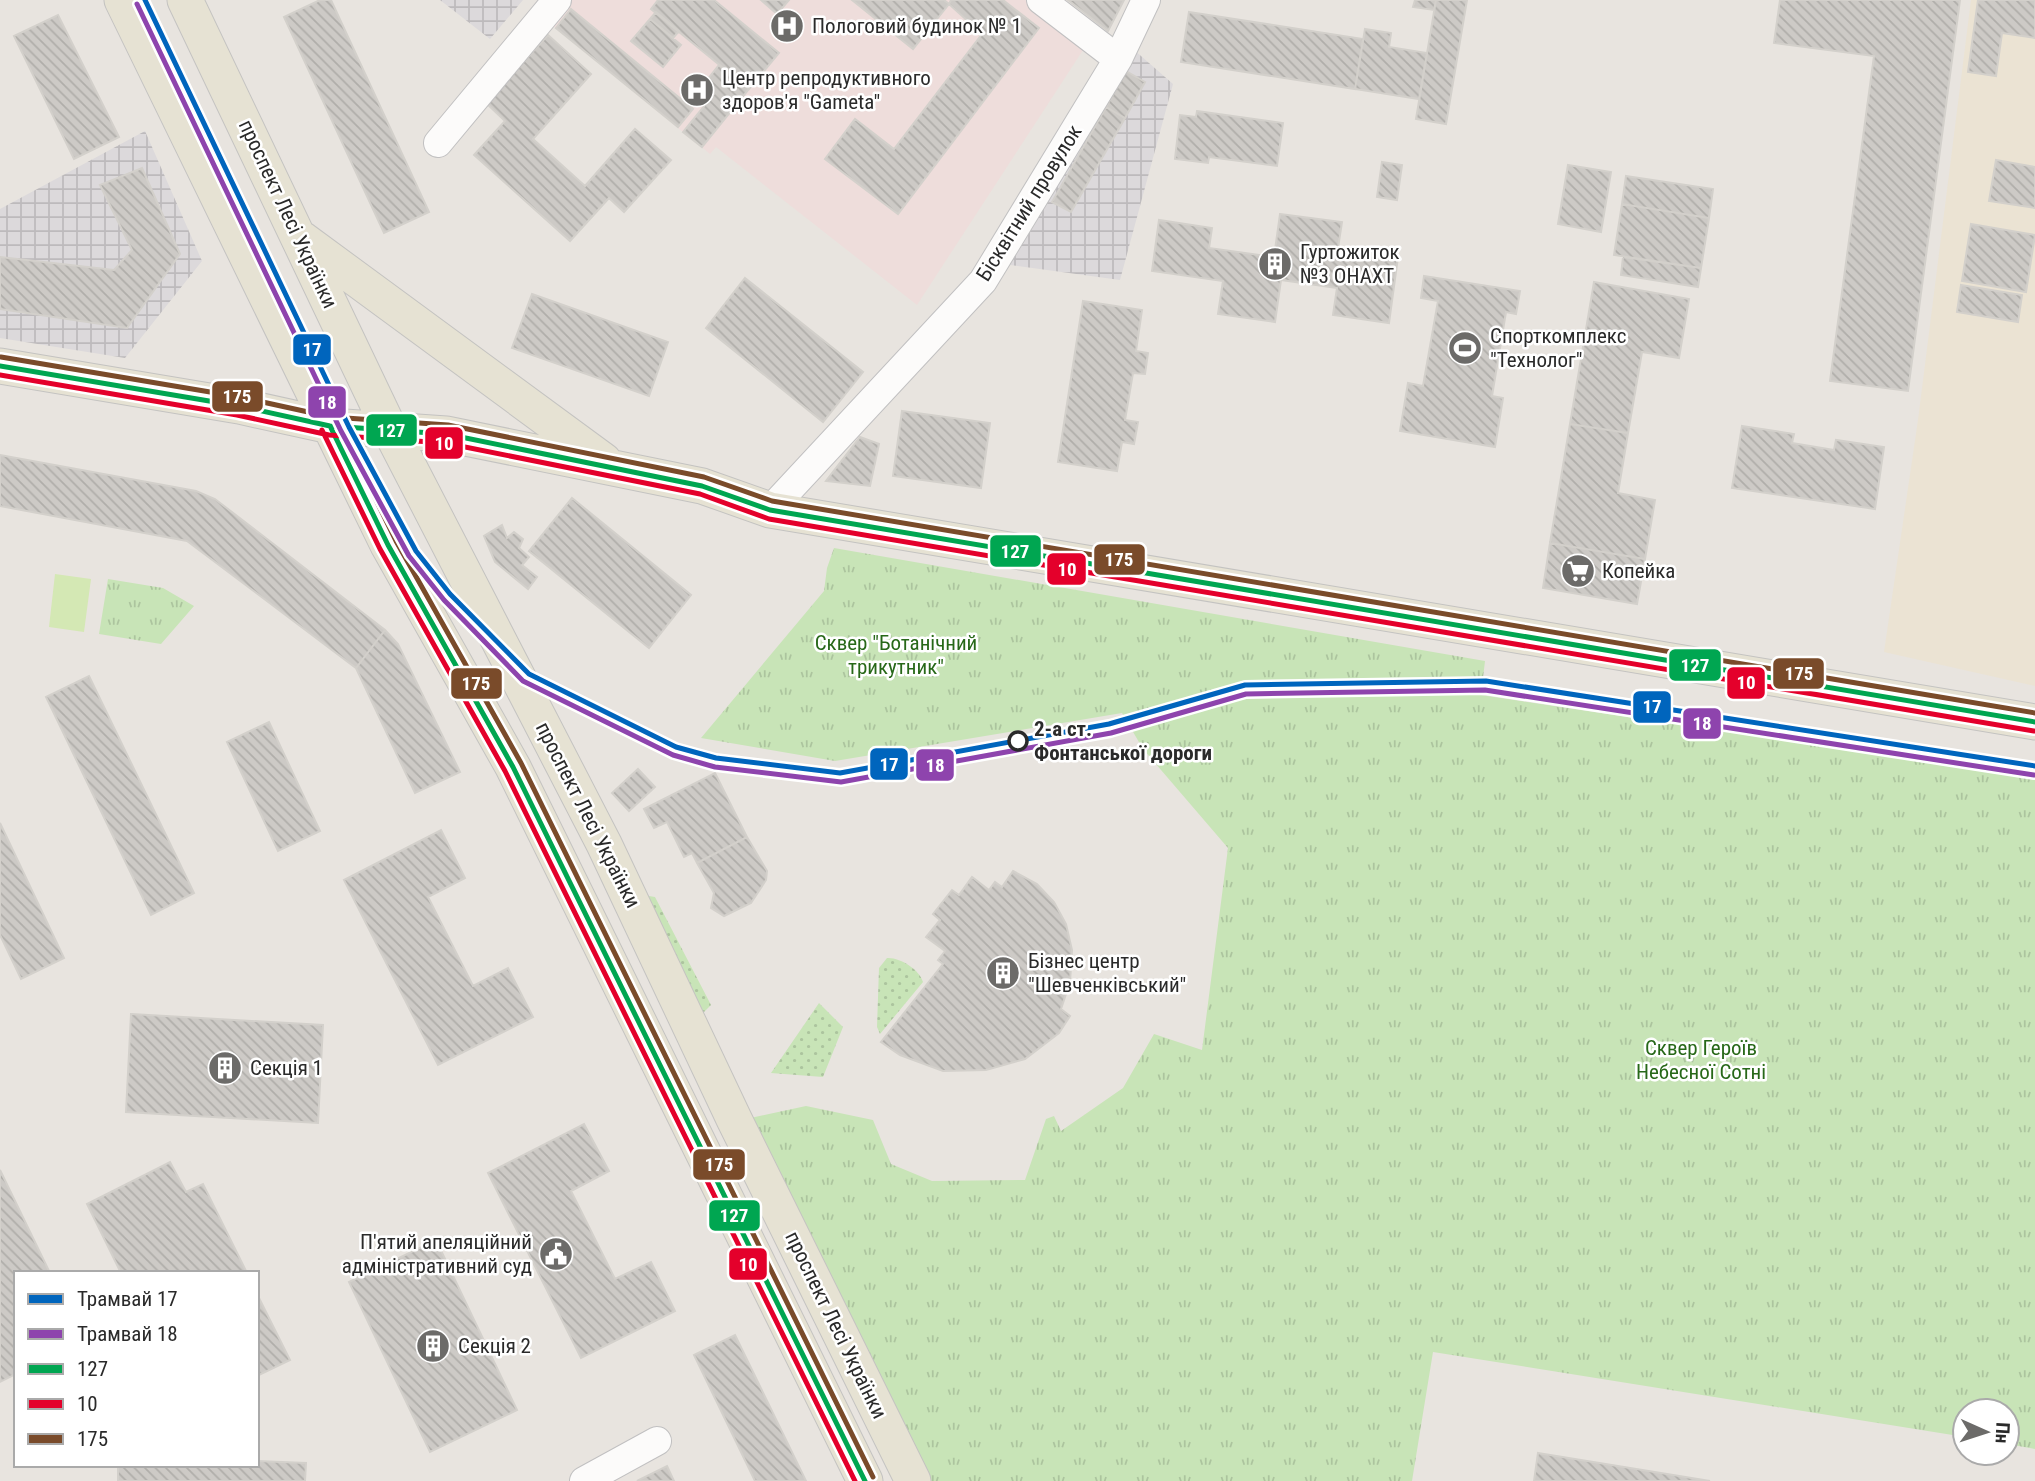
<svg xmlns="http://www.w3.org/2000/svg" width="2035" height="1481" viewBox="0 0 2035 1481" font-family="'Roboto Condensed',sans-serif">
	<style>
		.industrial { fill: url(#industrial-grid) }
		.education { fill: #ebe3d3 }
		.medical { fill: #eedddb }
		.grass { fill: url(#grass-dots) }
		.park { fill: url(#park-tufts) }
		.pitch { fill: #d4e8b4 }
		.building { fill: url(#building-back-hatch); stroke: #d3d0cb; stroke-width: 2 }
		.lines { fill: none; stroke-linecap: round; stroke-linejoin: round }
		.minor-casing { stroke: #c1c0c1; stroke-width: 30 }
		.major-casing { stroke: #c4c3c1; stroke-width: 37 }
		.minor { stroke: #fcfbfa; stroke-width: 28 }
		.major { stroke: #e6e2d3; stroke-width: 35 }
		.bus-1-casing { stroke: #fff; stroke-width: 10 }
		.bus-2-casing { stroke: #fff; stroke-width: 10 }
		.bus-3-casing { stroke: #fff; stroke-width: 10 }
		.bus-1 { stroke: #00a651; stroke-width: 5 }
		.bus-2 { stroke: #e4002b; stroke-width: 5 }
		.bus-3 { stroke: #7a4b2a; stroke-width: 5 }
		.tram-1-casing { stroke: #fff; stroke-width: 10 }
		.tram-2-casing { stroke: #fff; stroke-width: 10 }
		.tram-1 { stroke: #0065bd; stroke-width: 5 }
		.tram-2 { stroke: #8e44ad; stroke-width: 5 }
		.stop-dot { fill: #fff; stroke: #2a2a2a; stroke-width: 3.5 }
		.labels { text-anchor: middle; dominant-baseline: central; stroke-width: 5; stroke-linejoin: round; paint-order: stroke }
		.poi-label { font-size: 21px; fill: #2a2a2a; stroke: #fff; text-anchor: start }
		.street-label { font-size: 21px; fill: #2a2a2a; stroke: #fff }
		.park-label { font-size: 21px; fill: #276818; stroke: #fff }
		.stop-label { font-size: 21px; font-weight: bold; fill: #2a2a2a; stroke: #fff; text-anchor: start }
		.line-badge { stroke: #fff; stroke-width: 2.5 }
		.badge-label { font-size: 19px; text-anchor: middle; font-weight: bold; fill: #fff }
	</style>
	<defs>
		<pattern id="industrial-grid" width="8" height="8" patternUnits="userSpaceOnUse" patternTransform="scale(1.75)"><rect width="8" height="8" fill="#dcd9db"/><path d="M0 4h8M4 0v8" fill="none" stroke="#bdbabc"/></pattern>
		<pattern id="grass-dots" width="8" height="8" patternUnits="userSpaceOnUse" patternTransform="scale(1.75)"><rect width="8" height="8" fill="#c8e4b7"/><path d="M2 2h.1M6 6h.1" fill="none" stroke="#acc49e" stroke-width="1.8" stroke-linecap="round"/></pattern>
		<pattern id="park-tufts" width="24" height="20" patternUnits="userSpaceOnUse" patternTransform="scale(1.75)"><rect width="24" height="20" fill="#c8e4b7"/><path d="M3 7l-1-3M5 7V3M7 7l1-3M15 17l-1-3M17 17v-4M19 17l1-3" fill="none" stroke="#acc49e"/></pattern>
		<pattern id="building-back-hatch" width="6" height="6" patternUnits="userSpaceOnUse" patternTransform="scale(1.75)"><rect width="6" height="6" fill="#cdcac6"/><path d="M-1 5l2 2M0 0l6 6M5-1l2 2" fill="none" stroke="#b0aeaa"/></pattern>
	</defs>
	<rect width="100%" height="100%" fill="#e8e4df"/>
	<!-- industrial -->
	<path class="industrial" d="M 440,0 L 523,0 L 490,39 Z
		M 1133,49 L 1173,84 L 1120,280 L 1010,265 Z
		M 145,131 L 202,261 L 125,358 L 0,338 L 0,209 Z"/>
	<!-- education -->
	<path class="education" d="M 1971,0 L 2035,0 L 2035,686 L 1884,652 L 1918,420 Z"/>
	<!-- medical -->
	<path class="medical" d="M 554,0 L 1025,0 L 1085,47 L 917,305 L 716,147 L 710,154 L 541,16 Z"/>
	<!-- grass -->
	<path class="grass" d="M 649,896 L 655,897 L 711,1005 L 703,1013 L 644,899 Z
		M 887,958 C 900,957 920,970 923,982 L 880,1034 L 877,1027 L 879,968 Z
		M 819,1003 L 843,1027 L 823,1077 L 771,1073 Z"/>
	<!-- park -->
	<path class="park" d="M 834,548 L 1485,661 L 1481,695 L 2035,778 L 2035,1449 L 2007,1444 L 2007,1411 L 1965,1411 L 1965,1437 L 1433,1352 L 1412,1481 L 923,1481 L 746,1119 L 806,1106 L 873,1120 L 891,1164 L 932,1181 L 1025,1180 L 1046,1119 L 1054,1116 L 1061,1131 L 1123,1088 L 1154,1034 L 1202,1050 L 1228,848 L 1143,749 L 1122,713 L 835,761 L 701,738 L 824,591 L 827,568 Z
		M 108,579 L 163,588 L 194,606 L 161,644 L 99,634 Z"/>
	<!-- pitch -->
	<path class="pitch" d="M 55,574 L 91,579 L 84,632 L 49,627 Z"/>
	<!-- building -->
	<path class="building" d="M 320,0 L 331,0 L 429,212 L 384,233 L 284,17 Z
		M 658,0 L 714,0 L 779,53 L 749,89 L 651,9 Z
		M 761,0 L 789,0 L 777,14 Z
		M 852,0 L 944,0 L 949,4 L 913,49 Z
		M 951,0 L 1003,0 L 1039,28 L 898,214 L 825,159 L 855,119 L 894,149 L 982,34 L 949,4 Z
		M 1068,0 L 1124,0 L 1108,31 Z
		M 1415,0 L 1436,0 L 1434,10 L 1413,7 Z
		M 1436,0 L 1467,0 L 1446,124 L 1416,119 Z
		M 1780,0 L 1960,0 L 1908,391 L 1830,381 L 1874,56 L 1774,43 Z
		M 1978,0 L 2035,0 L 2035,38 L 2002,33 L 1996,76 L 1968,72 Z
		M 571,9 L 693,109 L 678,127 L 556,28 Z
		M 656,12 L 679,31 L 673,38 L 650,19 Z
		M 1189,12 L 1363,39 L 1355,89 L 1181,62 Z
		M 58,15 L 119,137 L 74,159 L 14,36 Z
		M 650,19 L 681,45 L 663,67 L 631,41 Z
		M 1365,29 L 1391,33 L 1389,47 L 1427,53 L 1419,99 L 1355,89 Z
		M 548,35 L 591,74 L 533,139 L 585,186 L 635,129 L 671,160 L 624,212 L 609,198 L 570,241 L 474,155 L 505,121 L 486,103 Z
		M 719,65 L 749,89 L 702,147 L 683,132 L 714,94 L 703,85 Z
		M 1126,71 L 1145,82 L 1125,118 L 1106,107 Z
		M 1106,107 L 1125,118 L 1071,212 L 1052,202 Z
		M 1197,111 L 1283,123 L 1277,166 L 1209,157 L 1208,163 L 1175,159 L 1180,115 L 1196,117 Z
		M 1996,160 L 2035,167 L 2035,208 L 1989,201 Z
		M 1382,162 L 1402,165 L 1397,200 L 1377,197 Z
		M 1568,165 L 1611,172 L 1601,232 L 1558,224 Z
		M 142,168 L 180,254 L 127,328 L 0,309 L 0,257 L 114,270 L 132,250 L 100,185 Z
		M 1626,176 L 1713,189 L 1709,218 L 1622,204 Z
		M 1622,204 L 1709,218 L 1701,268 L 1614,255 Z
		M 1280,214 L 1342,222 L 1338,248 L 1398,257 L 1389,323 L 1333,315 L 1337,288 L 1281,280 L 1275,322 L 1218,314 L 1223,281 L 1152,271 L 1159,220 L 1212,228 L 1209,248 L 1274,257 Z
		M 1971,224 L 2035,235 L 2026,292 L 1962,281 Z
		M 1623,257 L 1701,268 L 1698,287 L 1621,275 Z
		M 1424,276 L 1520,291 L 1516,314 L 1506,312 L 1492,396 L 1503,398 L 1495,447 L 1400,431 L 1408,383 L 1423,386 L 1438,301 L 1421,298 Z
		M 745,278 L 863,372 L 823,422 L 706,328 Z
		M 1594,282 L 1689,299 L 1679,358 L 1642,352 L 1628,433 L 1570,424 Z
		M 1961,285 L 2022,295 L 2018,322 L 1957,312 Z
		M 532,294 L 668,342 L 649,396 L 512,348 Z
		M 1083,301 L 1142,310 L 1136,351 L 1148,353 L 1145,374 L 1133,373 L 1125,420 L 1138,422 L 1134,444 L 1122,442 L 1117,471 L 1058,462 Z
		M 902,411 L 990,423 L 981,488 L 893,476 Z
		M 1570,424 L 1628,433 L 1618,493 L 1655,500 L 1645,559 L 1550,543 Z
		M 1742,426 L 1794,434 L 1792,443 L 1834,450 L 1836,440 L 1884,447 L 1875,509 L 1732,488 Z
		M 860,437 L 879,444 L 870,486 L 826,481 Z
		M 0,455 L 196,491 L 215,499 L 385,630 L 356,668 L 187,541 L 0,506 Z
		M 572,498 L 691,595 L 649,648 L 529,551 Z
		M 502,525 L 507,538 L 514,532 L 523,539 L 519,548 L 529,557 L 522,565 L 537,577 L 528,589 L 495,562 L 484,536 Z
		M 1550,543 L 1645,559 L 1637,604 L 1543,588 Z
		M 385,630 L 398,644 L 460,772 L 415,793 L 356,668 Z
		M 89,676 L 194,893 L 151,915 L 46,697 Z
		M 269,722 L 320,831 L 278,851 L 227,742 Z
		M 638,769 L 655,787 L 629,811 L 612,793 Z
		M 715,773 L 747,837 L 697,863 L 692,853 L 684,857 L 667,822 L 654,828 L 644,809 Z
		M 0,823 L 64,958 L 21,979 L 0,935 Z
		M 441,830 L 465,878 L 428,897 L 473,986 L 508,968 L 533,1017 L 438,1065 L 344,880 Z
		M 747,837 L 767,871 L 766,880 L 751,903 L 724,916 L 711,908 L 714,893 L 697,863 Z
		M 1013,871 L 1037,884 L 1054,902 L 1066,924 L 1072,950 L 1070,982 L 1061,1009 L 1070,1016 L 1059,1033 L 1025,1059 L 986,1070 L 943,1071 L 900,1055 L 881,1042 L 943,964 L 938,960 L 945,951 L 926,937 L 940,920 L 933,914 L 952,890 L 959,895 L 972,877 L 989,890 L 995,882 L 1002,887 Z
		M 131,1014 L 323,1025 L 318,1123 L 126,1112 Z
		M 584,1124 L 609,1171 L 571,1191 L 615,1279 L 651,1262 L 675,1311 L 581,1358 L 488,1173 Z
		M 170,1162 L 186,1192 L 203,1184 L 247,1273 L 121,1273 L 87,1204 Z
		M 0,1170 L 50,1273 L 16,1273 L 16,1374 L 0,1382 Z
		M 436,1240 L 517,1410 L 430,1452 L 349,1282 Z
		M 257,1294 L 290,1360 L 257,1376 Z
		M 735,1335 L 806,1481 L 755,1481 L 694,1355 Z
		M 1538,1453 L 1710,1481 L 1534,1481 Z
		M 257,1461 L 306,1463 L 305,1481 L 118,1481 L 118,1465 L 257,1465 Z
		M 667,1466 L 674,1481 L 637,1481 Z"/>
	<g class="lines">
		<!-- minor casing -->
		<g class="minor-casing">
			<path id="minor" d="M 1041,0 L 1118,59
				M 438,143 L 557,0
				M 770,510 L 983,281 L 1118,59 L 1146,0
				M 584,1481 L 657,1441"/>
		</g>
		<!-- major casing -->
		<g class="major-casing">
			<path id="major" d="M 122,0 L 388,545 L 513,767 L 865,1481
				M 185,0 L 389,428 L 604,844 L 734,1119 L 913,1481
				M 302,239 L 604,461
				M 0,366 L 239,406 L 330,426 L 446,434 L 702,486 L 770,510 L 2035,722"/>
		</g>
		<!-- minor -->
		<use href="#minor" class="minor"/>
		<!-- major -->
		<use href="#major" class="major"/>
		<!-- bus-1 casing -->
		<g class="bus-1-casing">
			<path id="bus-1" d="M 0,366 L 239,406 L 330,426 L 446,434 L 702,486 L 770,510 L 2035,722
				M 330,426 L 388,545 L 513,767 L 865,1481"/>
		</g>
		<!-- bus-2 casing -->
		<g class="bus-2-casing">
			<path id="bus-2" d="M 0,375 L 237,415 L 329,435 L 445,443 L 700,494 L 769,519 L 2034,731
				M 322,430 L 380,549 L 505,771 L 855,1481"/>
		</g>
		<!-- bus-3 casing -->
		<g class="bus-3-casing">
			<path id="bus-3" d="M 1,357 L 240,397 L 331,417 L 448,425 L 704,477 L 772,501 L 2035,713
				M 338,422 L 396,541 L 521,763 L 873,1477"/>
		</g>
		<!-- bus-1 -->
		<use href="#bus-1" class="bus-1"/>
		<!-- bus-2 -->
		<use href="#bus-2" class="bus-2"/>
		<!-- bus-3 -->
		<use href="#bus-3" class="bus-3"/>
		<!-- tram-1 casing -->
		<g class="tram-1-casing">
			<path id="tram-1" d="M 145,0 L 349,427 L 416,551 L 450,594 L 529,674 L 676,747 L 716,758 L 840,773 L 1109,724 L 1245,685 L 1486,681 L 2035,766"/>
		</g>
		<!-- tram-2 casing -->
		<g class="tram-2-casing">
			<path id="tram-2" d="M 137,4 L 341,431 L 409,556 L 444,600 L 523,681 L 673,755 L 715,767 L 841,782 L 1111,733 L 1246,694 L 1485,690 L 2034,775"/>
		</g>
		<!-- tram-1 -->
		<use href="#tram-1" class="tram-1"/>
		<!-- tram-2 -->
		<use href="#tram-2" class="tram-2"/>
	</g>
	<!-- icons -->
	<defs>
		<g id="hospital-disc" transform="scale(1.75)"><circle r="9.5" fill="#6c6b69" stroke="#fff"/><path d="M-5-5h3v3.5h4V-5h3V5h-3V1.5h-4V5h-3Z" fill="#fff"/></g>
		<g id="building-disc" transform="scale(1.75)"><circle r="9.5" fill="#6c6b69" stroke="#fff"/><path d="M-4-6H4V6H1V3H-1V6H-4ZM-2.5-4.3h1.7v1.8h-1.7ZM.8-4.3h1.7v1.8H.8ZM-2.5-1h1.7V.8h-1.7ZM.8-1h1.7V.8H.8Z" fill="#fff"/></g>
		<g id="stadium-disc" transform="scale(1.75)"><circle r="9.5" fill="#6c6b69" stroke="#fff"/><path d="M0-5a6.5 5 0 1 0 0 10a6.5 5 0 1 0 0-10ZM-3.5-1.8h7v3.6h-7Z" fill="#fff"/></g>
		<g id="supermarket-disc" transform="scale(1.75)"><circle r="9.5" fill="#6c6b69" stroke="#fff"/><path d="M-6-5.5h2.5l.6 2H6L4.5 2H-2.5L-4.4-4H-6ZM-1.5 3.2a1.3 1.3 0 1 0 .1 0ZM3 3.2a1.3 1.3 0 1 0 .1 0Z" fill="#fff"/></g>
		<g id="civic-disc" transform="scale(1.75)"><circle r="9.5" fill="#6c6b69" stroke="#fff"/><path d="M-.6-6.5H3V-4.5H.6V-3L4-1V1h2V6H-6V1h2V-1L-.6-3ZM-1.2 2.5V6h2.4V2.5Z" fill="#fff"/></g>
	</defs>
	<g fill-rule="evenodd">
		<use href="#hospital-disc" x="787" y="26"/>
		<use href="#hospital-disc" x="697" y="90"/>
		<use href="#building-disc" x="1275" y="264"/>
		<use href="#stadium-disc" x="1465" y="348"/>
		<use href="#supermarket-disc" x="1578" y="571"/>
		<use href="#building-disc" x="1003" y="973"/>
		<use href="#building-disc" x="225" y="1068"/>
		<use href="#civic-disc" x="556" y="1254"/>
		<use href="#building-disc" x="433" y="1346"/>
	</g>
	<!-- markers -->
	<circle class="stop-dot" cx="1018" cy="741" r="9"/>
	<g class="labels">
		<!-- poi labels -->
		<g class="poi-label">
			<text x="812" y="26">Пологовий будинок № 1</text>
			<text x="722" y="78">Центр репродуктивного<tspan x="722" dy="24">здоров'я "Gameta"</tspan></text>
			<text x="1300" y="252">Гуртожиток<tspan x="1300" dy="24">№3 ОНАХТ</tspan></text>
			<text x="1490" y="336">Спорткомплекс<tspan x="1490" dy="24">"Технолог"</tspan></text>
			<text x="1602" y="571">Копейка</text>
			<text x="1028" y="961">Бізнес центр<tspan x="1028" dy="24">"Шевченківський"</tspan></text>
			<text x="250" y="1068">Секція 1</text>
			<text x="532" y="1242" text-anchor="end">П'ятий апеляційний<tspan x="532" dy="24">адміністративний суд</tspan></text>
			<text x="458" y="1346">Секція 2</text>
		</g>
		<!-- street labels -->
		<g class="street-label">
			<text transform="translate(1029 203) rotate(-58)">Бісквітний провулок</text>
			<text transform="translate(288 214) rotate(65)">проспект Лесі Українки</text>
			<text transform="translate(588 815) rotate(63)">проспект Лесі Українки</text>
			<text transform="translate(836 1325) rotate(64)">проспект Лесі Українки</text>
		</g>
		<!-- park labels -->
		<g class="park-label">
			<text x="896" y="643">Сквер "Ботанічний<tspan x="896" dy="24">трикутник"</tspan></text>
			<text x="1701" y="1048">Сквер Героїв<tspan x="1701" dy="24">Небесної Сотні</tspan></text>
		</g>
		<!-- stop labels -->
		<g class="stop-label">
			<text x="1034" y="729">2-а ст.<tspan x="1034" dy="24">Фонтанської дороги</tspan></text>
		</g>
	</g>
	<g class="line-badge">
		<rect x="292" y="333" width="40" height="33" rx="7" fill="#0065bd"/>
		<rect x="211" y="380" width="53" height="33" rx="7" fill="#7a4b2a"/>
		<rect x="307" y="385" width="40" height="34" rx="7" fill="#8e44ad"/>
		<rect x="365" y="413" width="53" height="34" rx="7" fill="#00a651"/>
		<rect x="424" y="426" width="40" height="34" rx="7" fill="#e4002b"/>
		<rect x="989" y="534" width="53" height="34" rx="7" fill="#00a651"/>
		<rect x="1093" y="543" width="53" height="33" rx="7" fill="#7a4b2a"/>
		<rect x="1046" y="552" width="41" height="34" rx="7" fill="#e4002b"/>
		<rect x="1668" y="648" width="54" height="34" rx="7" fill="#00a651"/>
		<rect x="1772" y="657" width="53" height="33" rx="7" fill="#7a4b2a"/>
		<rect x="1726" y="666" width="40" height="34" rx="7" fill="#e4002b"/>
		<rect x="450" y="667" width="53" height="33" rx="7" fill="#7a4b2a"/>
		<rect x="1632" y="690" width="40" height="34" rx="7" fill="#0065bd"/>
		<rect x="1682" y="707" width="40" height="33" rx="7" fill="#8e44ad"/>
		<rect x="869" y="747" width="40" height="34" rx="7" fill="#0065bd"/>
		<rect x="915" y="748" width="40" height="34" rx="7" fill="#8e44ad"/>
		<rect x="692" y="1148" width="54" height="33" rx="7" fill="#7a4b2a"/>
		<rect x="708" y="1199" width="53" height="33" rx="7" fill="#00a651"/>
		<rect x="728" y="1247" width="40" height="34" rx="7" fill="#e4002b"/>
	</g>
	<g class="badge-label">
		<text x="312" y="356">17</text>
		<text x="237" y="403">175</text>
		<text x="327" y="409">18</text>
		<text x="391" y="437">127</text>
		<text x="444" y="450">10</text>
		<text x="1015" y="558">127</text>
		<text x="1119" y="566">175</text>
		<text x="1067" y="576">10</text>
		<text x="1695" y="672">127</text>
		<text x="1799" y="680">175</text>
		<text x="1746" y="689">10</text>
		<text x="476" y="690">175</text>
		<text x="1652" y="713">17</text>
		<text x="1702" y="730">18</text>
		<text x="889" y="771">17</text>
		<text x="935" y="772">18</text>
		<text x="719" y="1171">175</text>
		<text x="734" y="1222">127</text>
		<text x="748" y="1271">10</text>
	</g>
	<!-- legend -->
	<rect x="14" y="1271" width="245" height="196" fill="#ffffff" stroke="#aaaaaa" stroke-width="2"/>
	<rect x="28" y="1294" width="35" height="10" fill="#0065bd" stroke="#aaaaaa" stroke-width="2"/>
	<text x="77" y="1306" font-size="21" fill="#2a2a2a">Трамвай 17</text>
	<rect x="28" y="1329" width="35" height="10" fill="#8e44ad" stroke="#aaaaaa" stroke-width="2"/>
	<text x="77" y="1341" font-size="21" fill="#2a2a2a">Трамвай 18</text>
	<rect x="28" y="1364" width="35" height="10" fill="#00a651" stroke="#aaaaaa" stroke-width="2"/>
	<text x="77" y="1376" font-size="21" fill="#2a2a2a">127</text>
	<rect x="28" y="1399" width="35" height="10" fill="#e4002b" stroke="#aaaaaa" stroke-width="2"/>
	<text x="77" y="1411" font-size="21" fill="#2a2a2a">10</text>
	<rect x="28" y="1434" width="35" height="10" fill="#7a4b2a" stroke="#aaaaaa" stroke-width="2"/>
	<text x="77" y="1446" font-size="21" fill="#2a2a2a">175</text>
	<!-- north arrow -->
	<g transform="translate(1986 1432) rotate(93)"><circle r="33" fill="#ffffff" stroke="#aaaaaa" stroke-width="2"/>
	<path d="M0-5L12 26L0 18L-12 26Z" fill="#6c6b69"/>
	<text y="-10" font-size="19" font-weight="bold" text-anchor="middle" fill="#2a2a2a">Пн</text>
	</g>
</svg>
